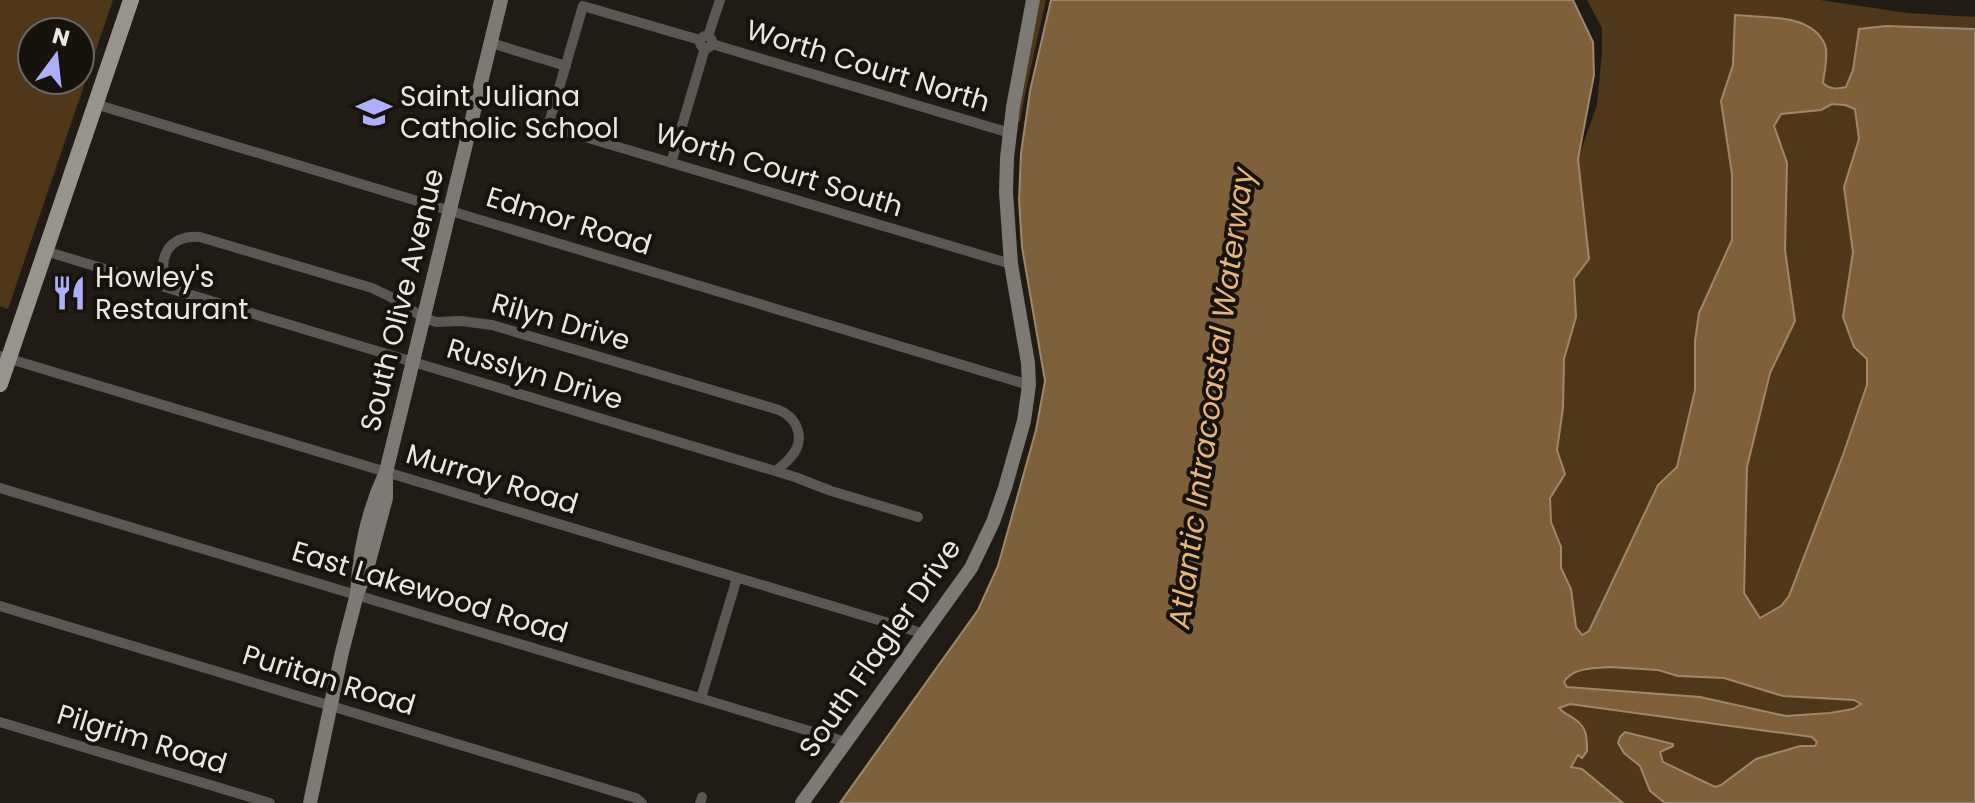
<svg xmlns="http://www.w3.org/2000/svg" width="1975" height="803" viewBox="0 0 1975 803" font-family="Poppins,sans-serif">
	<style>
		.green { fill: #4f381a; fill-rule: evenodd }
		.water { fill: #7e603a; stroke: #9e886d; stroke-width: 2; fill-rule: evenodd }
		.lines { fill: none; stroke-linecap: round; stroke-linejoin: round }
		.street { stroke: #5a5754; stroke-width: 10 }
		.secondary { stroke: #7d7974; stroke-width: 14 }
		.primary { stroke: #99938d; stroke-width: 16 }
		.labels { text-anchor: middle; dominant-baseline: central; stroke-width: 8; stroke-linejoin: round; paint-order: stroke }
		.street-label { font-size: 28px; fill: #eae7e3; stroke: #17120c }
		.poi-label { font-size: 28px; fill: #eae7e3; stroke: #17120c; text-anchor: start }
		.water-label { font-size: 30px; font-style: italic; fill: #e6b678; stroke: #17120c }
	</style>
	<rect width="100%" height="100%" fill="#201b15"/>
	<!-- green -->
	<path class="green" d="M 0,0 L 113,0 L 8,309 L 0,306 ZM 32,32 L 80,32 L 80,80 L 32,80 Z
		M 1040,0 L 1046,0 L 1025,94 L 1020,122 L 1017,122 Z
		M 1587,0 L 1820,0 L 1907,13 L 1975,17 L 1975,29 L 1886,26 L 1859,29 L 1853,70 L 1846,87 L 1836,90 L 1826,86 L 1735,16 L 1733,65 L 1721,101 L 1732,174 L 1732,240 L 1699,313 L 1695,341 L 1695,390 L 1677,467 L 1658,485 L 1589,631 L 1582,635 L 1576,627 L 1571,589 L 1561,568 L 1561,547 L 1551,522 L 1550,498 L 1565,474 L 1557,450 L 1563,408 L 1564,359 L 1576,317 L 1574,279 L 1589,259 L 1578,159 L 1597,105 L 1602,53 L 1602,28 Z
		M 1831,104 L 1845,105 L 1855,109 L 1859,139 L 1844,187 L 1853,252 L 1843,317 L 1854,347 L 1867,359 L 1867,385 L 1843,455 L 1789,596 L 1781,606 L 1760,618 L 1744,593 L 1747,467 L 1770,373 L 1795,321 L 1785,250 L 1787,163 L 1774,126 L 1780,114 L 1821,110 Z
		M 1609,667 L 1658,670 L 1678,676 L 1724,678 L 1783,696 L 1854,700 L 1862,703 L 1853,709 L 1830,713 L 1786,716 L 1700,697 L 1567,687 L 1564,682 C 1574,667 1593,669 1609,667 Z
		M 1570,704 L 1812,737 L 1817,742 L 1815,746 L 1800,746 L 1756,759 L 1721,785 L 1715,787 L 1663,762 L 1660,752 L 1673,747 L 1673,744 L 1655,740 L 1624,753 L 1640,766 L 1650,791 L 1665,803 L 1623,803 L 1582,769 L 1570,767 L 1578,755 L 1576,720 L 1562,712 L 1559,707 Z"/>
	<!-- water -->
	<path class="water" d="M 1051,0 L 1573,0 L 1593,42 L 1594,75 L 1578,159 L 1589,259 L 1574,279 L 1576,317 L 1564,359 L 1563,408 L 1557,450 L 1565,474 L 1550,498 L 1551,522 L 1561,547 L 1561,568 L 1571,589 L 1576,627 L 1582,635 L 1589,631 L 1658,485 L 1677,467 L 1695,390 L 1695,341 L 1699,313 L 1732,240 L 1732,174 L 1721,101 L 1733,65 L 1735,15 C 1764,18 1812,13 1825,45 C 1829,55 1824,72 1823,83 C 1830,90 1838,89 1846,87 L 1853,70 L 1859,29 L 1886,26 L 1975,29 L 1975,803 L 1665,803 L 1650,791 L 1640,766 L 1624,753 L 1618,743 L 1620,737 L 1625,732 L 1673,744 L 1673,746 L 1660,752 L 1663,762 L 1715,787 L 1721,785 L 1756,759 L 1800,746 L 1815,746 L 1817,742 L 1812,737 L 1570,704 L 1559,708 C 1564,714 1569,715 1576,720 C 1587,728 1587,738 1587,751 L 1582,758 L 1578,755 L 1571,767 L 1582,769 L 1623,803 L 840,803 L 978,610 L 998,566 L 1036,430 L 1045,381 L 1022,247 L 1019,200 L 1021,153 L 1030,91 ZM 1832,104 L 1845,105 L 1855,109 L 1859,139 L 1844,187 L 1853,252 L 1843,317 L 1854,347 L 1867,359 L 1867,385 L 1843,455 L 1789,596 L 1781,606 L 1760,618 L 1744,593 L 1747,467 L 1770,373 L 1795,321 L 1785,250 L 1787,163 L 1774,126 L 1781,114 L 1821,110 ZM 1609,667 L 1658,670 L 1678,676 L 1724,678 L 1783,696 L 1854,700 L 1861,704 L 1853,709 L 1830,713 L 1786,716 L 1700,697 L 1567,687 L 1564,682 C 1573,667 1593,669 1609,667 Z"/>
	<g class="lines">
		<!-- street -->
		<path class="street" d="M700 42a6 6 0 1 1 12 0a6 6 0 1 1-12 0Z
			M 708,36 L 720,0
			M 700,40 L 583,6 L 548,126 L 1011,264
			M 491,43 L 566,66
			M 712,44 L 1010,133
			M 95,104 L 1029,385
			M 671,163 L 705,48
			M 45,251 L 795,477 L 831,491 L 918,517
			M 173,289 C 152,265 167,233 200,237 L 372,288 L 391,297 L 424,318 L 436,322 L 461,321 L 492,325 L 779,410 C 799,419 806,441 790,458 C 786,463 780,467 776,471
			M 0,356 L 925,634
			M 0,488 L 846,742
			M 0,606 L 636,798 L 642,803
			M 701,698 L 737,578
			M 0,722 L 270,803
			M 700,803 L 702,797"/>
		<!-- secondary -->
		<path class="secondary" d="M 357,594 C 359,553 368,510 386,472 L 501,0
			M 310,803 L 342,652 L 357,594 L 367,569 L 386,498 L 386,477
			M 802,803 L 971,568 L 993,522 L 1005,488 L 1024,421 L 1029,385 L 1028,363 L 1011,264 L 1006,192 L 1007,158 L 1013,107 L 1033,0"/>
		<!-- primary -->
		<path class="primary" d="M 0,384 L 131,0"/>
	</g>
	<!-- icons -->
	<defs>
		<g id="school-bare" transform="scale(2.76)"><path d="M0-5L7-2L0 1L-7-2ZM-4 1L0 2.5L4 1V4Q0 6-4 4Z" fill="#acaffb" stroke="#17120c" stroke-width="2.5" paint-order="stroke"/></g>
		<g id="restaurant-bare" transform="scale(2.76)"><path d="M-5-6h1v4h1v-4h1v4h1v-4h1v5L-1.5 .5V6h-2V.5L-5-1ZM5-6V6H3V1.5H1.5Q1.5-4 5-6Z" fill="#acaffb" stroke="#17120c" stroke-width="2.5" paint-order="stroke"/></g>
	</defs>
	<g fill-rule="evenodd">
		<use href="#school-bare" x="374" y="112"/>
		<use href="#restaurant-bare" x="69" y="293"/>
	</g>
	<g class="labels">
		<!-- street labels -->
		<g class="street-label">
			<text transform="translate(868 66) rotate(17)">Worth Court North</text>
			<text transform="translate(779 170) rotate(17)">Worth Court South</text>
			<text transform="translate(569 221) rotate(17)">Edmor Road</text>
			<text transform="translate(402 300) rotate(-76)">South Olive Avenue</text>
			<text transform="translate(561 322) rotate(16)">Rilyn Drive</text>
			<text transform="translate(535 374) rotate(17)">Russlyn Drive</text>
			<text transform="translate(492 479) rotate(17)">Murray Road</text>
			<text transform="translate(430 592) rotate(17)">East Lakewood Road</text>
			<text transform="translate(880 648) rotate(-55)">South Flagler Drive</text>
			<text transform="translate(329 680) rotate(17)">Puritan Road</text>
			<text transform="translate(142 739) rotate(17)">Pilgrim Road</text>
		</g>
		<!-- poi labels -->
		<g class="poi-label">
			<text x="400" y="96">Saint Juliana<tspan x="400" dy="32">Catholic School</tspan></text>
			<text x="95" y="277">Howley's<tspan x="95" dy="32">Restaurant</tspan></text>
		</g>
		<!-- water labels -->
		<g class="water-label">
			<text transform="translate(1211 398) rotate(-82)">Atlantic Intracoastal Waterway</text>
		</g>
	</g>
	<!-- north arrow -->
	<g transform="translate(56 56) rotate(15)"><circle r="38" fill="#17120c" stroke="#6b6762" stroke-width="2"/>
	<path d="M0-6L14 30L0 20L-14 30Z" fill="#acaffb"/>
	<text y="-12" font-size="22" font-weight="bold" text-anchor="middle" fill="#eae7e3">N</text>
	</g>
</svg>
